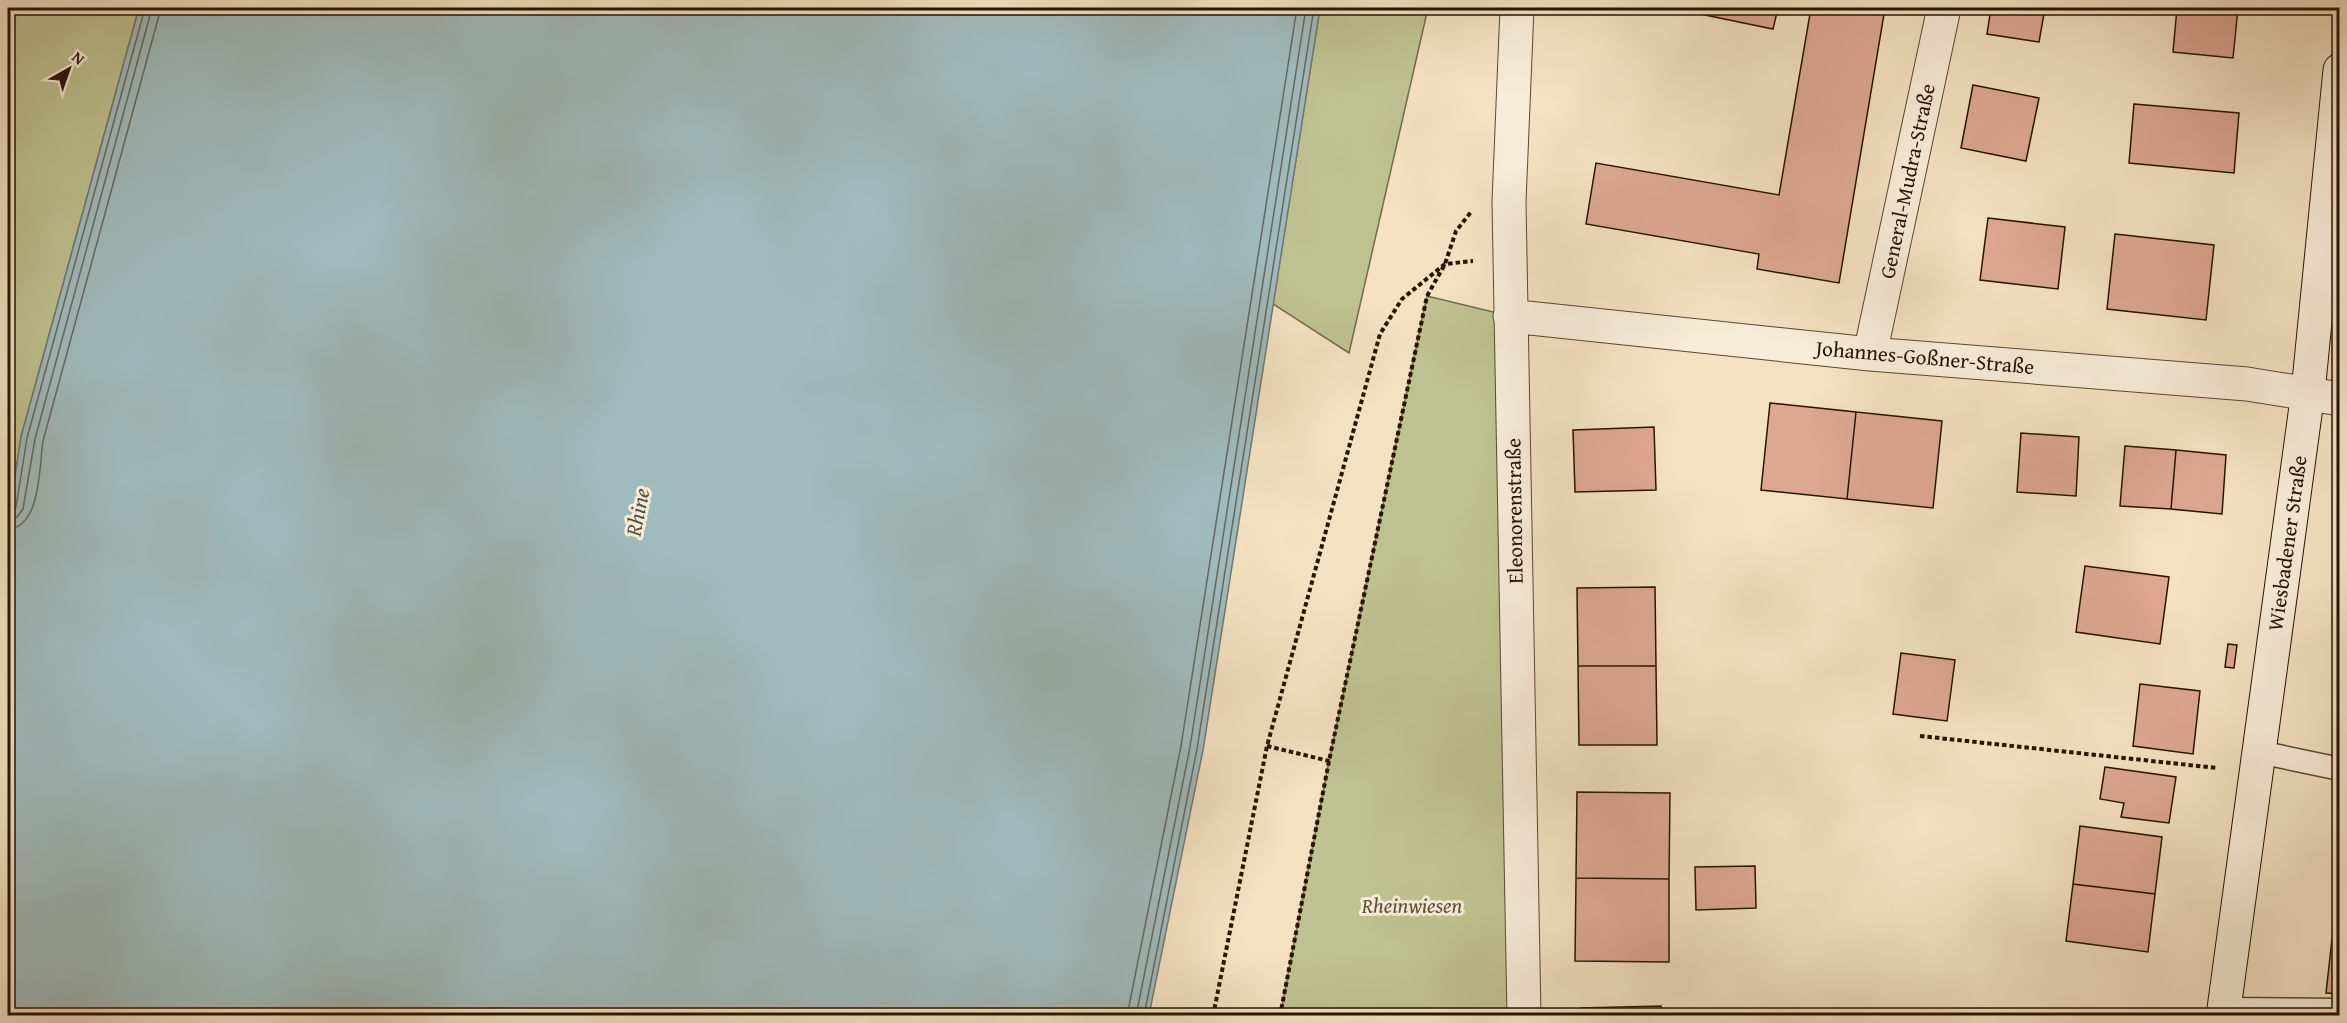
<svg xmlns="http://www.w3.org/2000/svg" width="2347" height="1023" viewBox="0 0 2347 1023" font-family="'Gentium Book Plus',serif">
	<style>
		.green { fill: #bec290; stroke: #736a49; stroke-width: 1.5 }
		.water { fill: #a0bbbd; stroke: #707872; stroke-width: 1.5 }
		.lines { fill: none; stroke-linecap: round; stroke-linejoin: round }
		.shore { stroke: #646760; stroke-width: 1.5 }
		.building { fill: #dda792; stroke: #281302; stroke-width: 1.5 }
		.service-casing { stroke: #5b4632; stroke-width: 25 }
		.minor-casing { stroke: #5b4632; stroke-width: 35 }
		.secondary-casing { stroke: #281302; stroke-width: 35 }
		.path { stroke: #281302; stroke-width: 4; stroke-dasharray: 4.5 3; stroke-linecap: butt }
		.service { stroke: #f7ecd7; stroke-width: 22 }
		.minor { stroke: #f7ecd7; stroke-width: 33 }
		.secondary { stroke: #f7ecd7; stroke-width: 33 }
		.labels { text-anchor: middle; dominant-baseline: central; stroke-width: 6; stroke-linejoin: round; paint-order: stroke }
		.street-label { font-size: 21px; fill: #281302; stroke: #f7ecd7 }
		.park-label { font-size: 21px; font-style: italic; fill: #5c5034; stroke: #f7ecd7 }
		.water-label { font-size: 22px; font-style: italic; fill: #524e43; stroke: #f7ecd7 }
	</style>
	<rect width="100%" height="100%" fill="#f3e1c1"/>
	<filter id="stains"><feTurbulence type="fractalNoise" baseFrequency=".00333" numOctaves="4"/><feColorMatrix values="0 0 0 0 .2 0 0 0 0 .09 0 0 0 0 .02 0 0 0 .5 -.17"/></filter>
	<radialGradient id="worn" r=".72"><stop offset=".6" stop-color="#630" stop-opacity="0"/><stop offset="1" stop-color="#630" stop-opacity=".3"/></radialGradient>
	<!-- green -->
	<path class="green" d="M 8,8 L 139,8 L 21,437 L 8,524 Z
		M 1320,8 L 1428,8 L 1349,353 L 1273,304 Z
		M 1427,296 L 1510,316 L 1524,1015 L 1280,1016 L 1329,761 Z"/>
	<!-- water -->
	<path class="water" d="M 139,8 L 1320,8 L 1203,750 L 1149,1015 L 8,1015 L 8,524 L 21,437 Z"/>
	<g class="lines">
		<!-- shore -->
		<path class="shore" d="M 8,512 L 16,507 L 27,438 L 145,8
			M 8,520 L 17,517 L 23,509 L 35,439 L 152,8
			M 8,529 C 41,527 39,467 43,441 L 161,8
			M 1127,1016 L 1181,746 L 1297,8
			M 1136,1016 L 1190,747 L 1306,8
			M 1144,1016 L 1197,749 L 1314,8"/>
	</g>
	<!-- building -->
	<path class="building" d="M 1671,8 L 1778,8 L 1773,29 Z
		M 1811,8 L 1885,8 L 1839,283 L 1757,269 L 1759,254 L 1586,224 L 1596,163 L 1779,195 Z
		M 1991,8 L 2045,8 L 2039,42 L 1987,34 Z
		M 2177,8 L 2238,8 L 2233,58 L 2173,52 Z
		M 1973,85 L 2039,98 L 2026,161 L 1961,148 Z
		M 2134,104 L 2239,113 L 2234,173 L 2129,163 Z
		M 1988,218 L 2065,227 L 2058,289 L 1980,280 Z
		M 2115,234 L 2214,245 L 2206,320 L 2107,309 Z
		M 1770,403 L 1856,412 L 1847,499 L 1761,490 Z
		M 1856,412 L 1942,421 L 1933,508 L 1847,499 Z
		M 1654,427 L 1656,490 L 1575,492 L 1573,430 Z
		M 2021,433 L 2079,437 L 2076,496 L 2017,492 Z
		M 2125,446 L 2176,450 L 2171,509 L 2120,506 Z
		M 2176,450 L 2226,455 L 2222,514 L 2171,509 Z
		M 2085,566 L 2169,577 L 2160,644 L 2076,632 Z
		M 1655,587 L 1656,666 L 1578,666 L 1577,588 Z
		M 2228,644 L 2237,645 L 2234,668 L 2225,667 Z
		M 1901,653 L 1955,660 L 1947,721 L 1893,714 Z
		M 1578,666 L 1656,666 L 1657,745 L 1579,745 Z
		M 2140,684 L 2200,691 L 2193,754 L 2133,746 Z
		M 2105,767 L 2176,777 L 2169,823 L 2121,817 L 2124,803 L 2100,799 Z
		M 1577,792 L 1670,793 L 1669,879 L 1576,878 Z
		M 2080,826 L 2162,837 L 2155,894 L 2073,884 Z
		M 1755,866 L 1756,908 L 1696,910 L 1695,867 Z
		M 2340,868 L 2340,994 L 2326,993 Z
		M 1576,878 L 1669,879 L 1669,962 L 1575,961 Z
		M 2073,884 L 2155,894 L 2148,952 L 2066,941 Z
		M 1661,1006 L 1661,1016 L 1581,1016 L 1581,1008 Z"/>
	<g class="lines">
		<!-- service casing -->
		<g class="service-casing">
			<path id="service" d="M 2259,752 L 2340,769
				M 2224,1009 L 2340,1010"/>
		</g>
		<!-- minor casing -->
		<g class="minor-casing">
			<path id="minor" d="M 1517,8 L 1509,202 L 1524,1016
				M 1510,316 L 1870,354 L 2247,384 L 2340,399
				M 1870,354 L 1944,8"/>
		</g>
		<!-- secondary casing -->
		<g class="secondary-casing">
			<path id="secondary" d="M 2223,1016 L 2308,392 L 2340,70"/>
		</g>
		<!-- path -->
		<path class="path" d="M 1920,736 L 2217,768
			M 1267,746 L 1329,761
			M 1213,1016 L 1267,746 L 1380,334 L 1402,299 L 1445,264 L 1473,261
			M 1280,1016 L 1329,761 L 1427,296 L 1445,264 L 1456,231 L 1471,212"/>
		<!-- service -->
		<use href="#service" class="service"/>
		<!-- minor -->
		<use href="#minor" class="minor"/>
		<!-- secondary -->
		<use href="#secondary" class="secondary"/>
	</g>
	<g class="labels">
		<!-- street labels -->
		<g class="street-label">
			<text transform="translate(1907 181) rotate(-78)">General-Mudra-Straße</text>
			<text transform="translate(1925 357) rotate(5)">Johannes-Goßner-Straße</text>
			<text transform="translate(1514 511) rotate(-91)">Eleonorenstraße</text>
			<text transform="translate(2287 543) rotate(-82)">Wiesbadener Straße</text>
		</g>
		<!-- park labels -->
		<g class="park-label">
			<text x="1412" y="905">Rheinwiesen</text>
		</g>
		<!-- water labels -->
		<g class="water-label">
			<text transform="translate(637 512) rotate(-79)">Rhine</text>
		</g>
	</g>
	<!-- margin -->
	<rect width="2347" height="1023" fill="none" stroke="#f3e1c1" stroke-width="30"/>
	<rect x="9" y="9" width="2329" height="1005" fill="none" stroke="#281302" stroke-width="3"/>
	<rect x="15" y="15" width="2317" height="993" fill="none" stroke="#281302" stroke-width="1.5"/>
	<!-- north arrow -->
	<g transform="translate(69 69) rotate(40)" stroke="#f7ecd7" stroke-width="4.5" paint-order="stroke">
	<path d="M0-4.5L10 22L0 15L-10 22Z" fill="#281302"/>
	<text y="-9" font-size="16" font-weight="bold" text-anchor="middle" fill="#281302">N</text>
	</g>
	<rect width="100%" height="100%" filter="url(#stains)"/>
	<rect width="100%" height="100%" fill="url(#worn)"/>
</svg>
